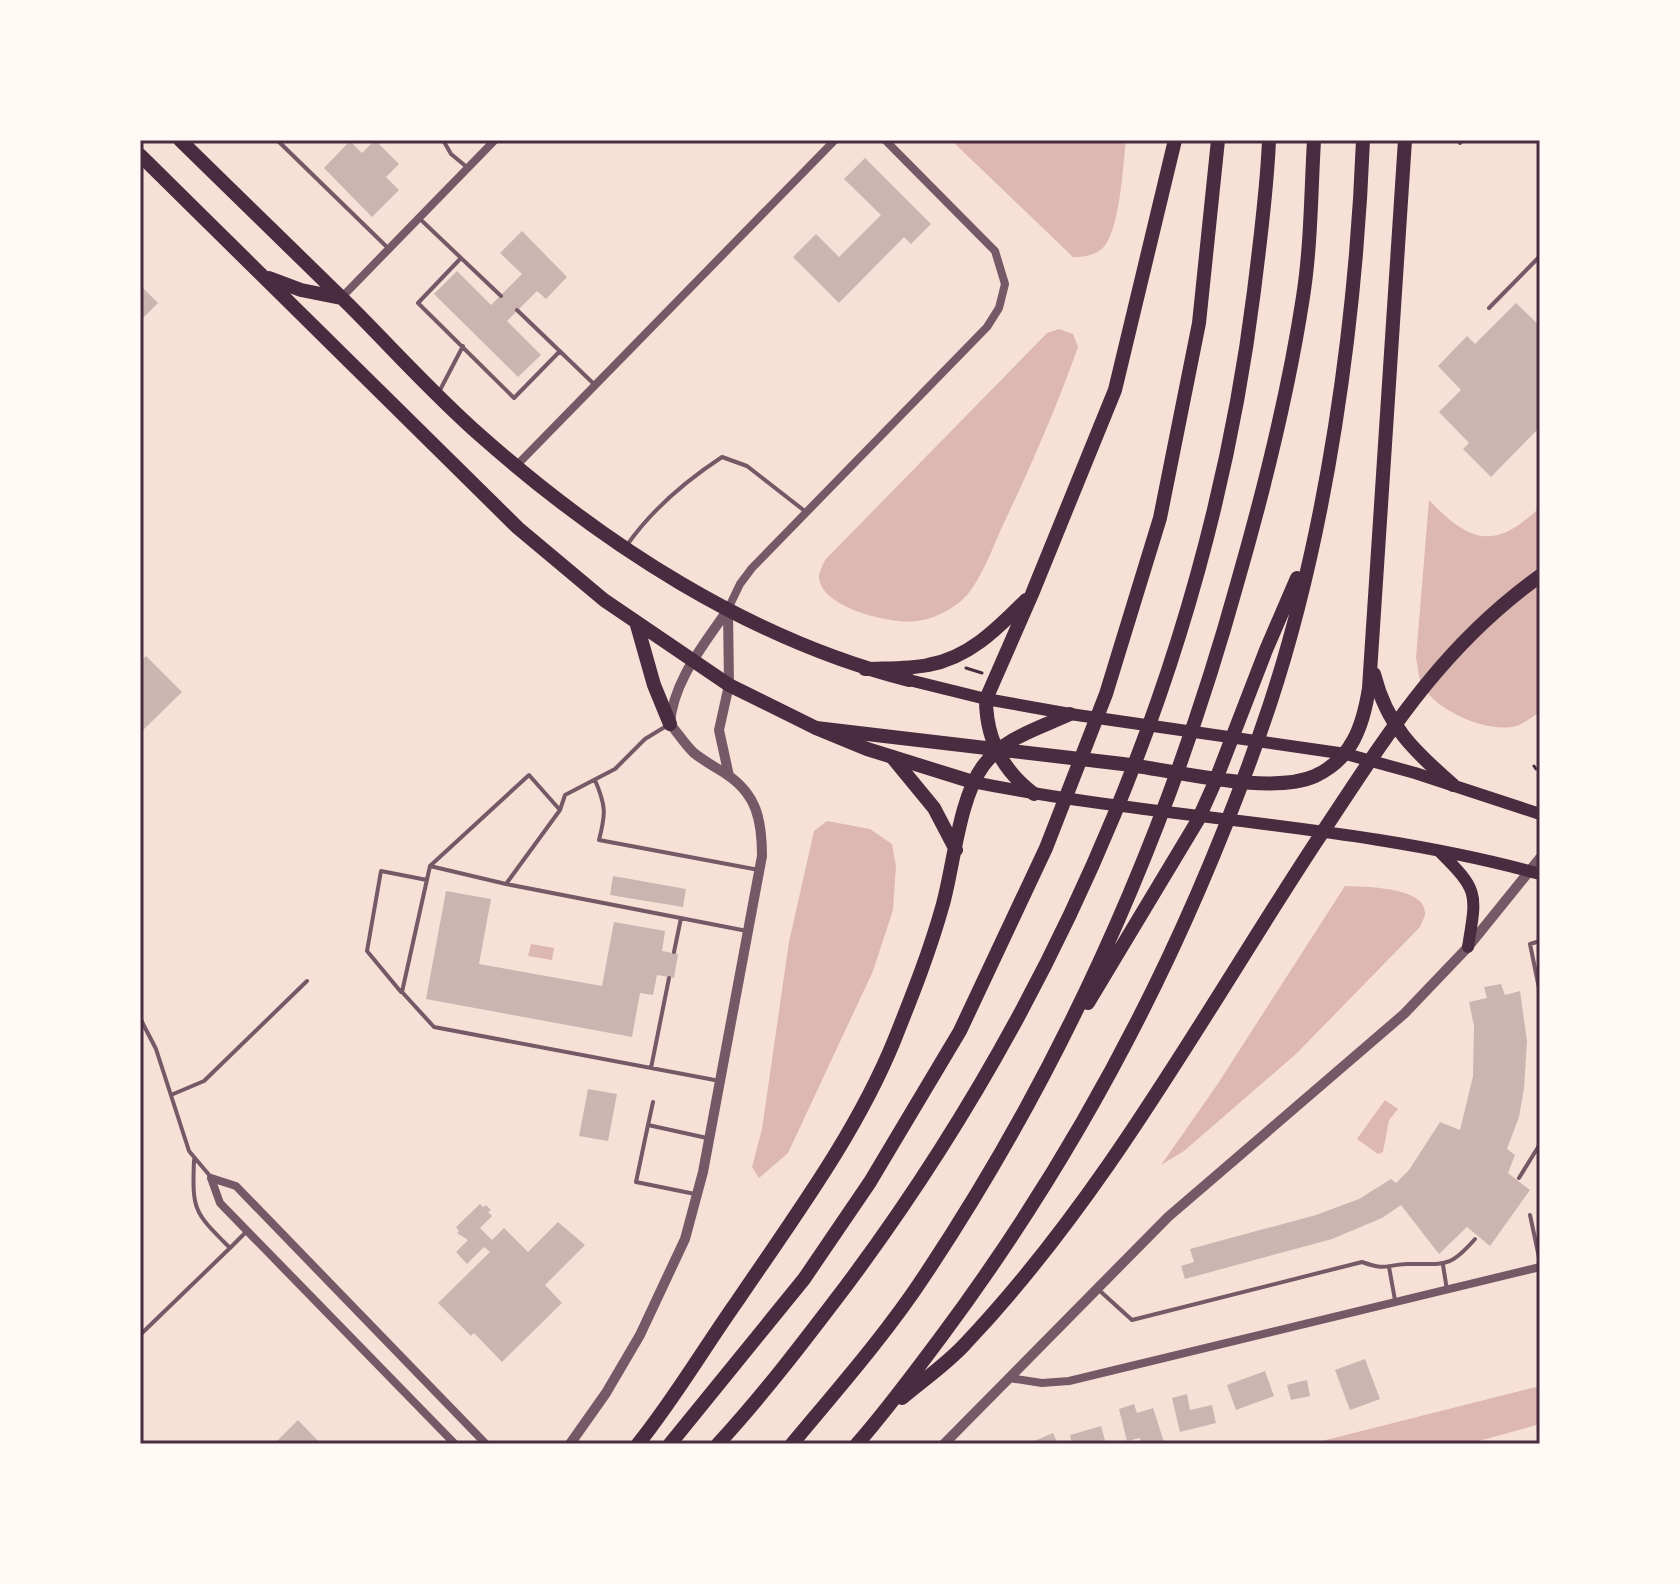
<svg xmlns="http://www.w3.org/2000/svg" width="1680" height="1584" viewBox="0 0 1680 1584" font-family="Lato,sans-serif">
	<style>
		.water { fill: #dcb8b0 }
		.building { fill: #ccb4b1 }
		.lines { fill: none; stroke-linecap: round; stroke-linejoin: round }
		.path { stroke: #4a2c40; stroke-width: 3 }
		.service { stroke: #755966; stroke-width: 4 }
		.minor { stroke: #755966; stroke-width: 8 }
		.tertiary { stroke: #755966; stroke-width: 10 }
		.primary { stroke: #4a2c40; stroke-width: 12 }
		.trunk { stroke: #4a2c40; stroke-width: 14 }
		.motorway { stroke: #4a2c40; stroke-width: 14 }
		.neatline { fill: none; stroke: #4a2c40; stroke-width: 3 }
	</style>
	<rect width="100%" height="100%" fill="#f7e1d7"/>
	<!-- water -->
	<path class="water" d="M 951,140 L 1126,140 C 1123,165 1120,232 1102,249 C 1093,256 1083,257 1073,257 Z
		M 1059,329 L 1073,334 L 1078,347 C 1056,409 1030,468 1002,527 C 992,549 979,586 961,601 C 949,611 933,619 917,621 C 893,625 820,608 819,577 C 819,572 823,565 825,560 L 1047,333 Z
		M 1429,500 C 1470,543 1495,551 1540,507 L 1540,712 C 1533,716 1526,722 1519,725 C 1491,736 1433,710 1421,683 C 1418,675 1418,666 1416,658 Z
		M 827,821 L 870,829 L 892,844 L 896,866 L 893,910 L 873,971 L 788,1153 L 759,1178 L 752,1167 L 762,1129 L 789,942 L 814,831 Z
		M 1345,886 C 1363,887 1428,886 1425,915 C 1424,919 1421,923 1420,927 L 1296,1054 L 1184,1151 L 1161,1165 L 1217,1085 Z
		M 531,944 L 554,948 L 552,960 L 528,956 Z
		M 1385,1100 L 1398,1109 L 1389,1120 L 1383,1152 L 1378,1154 L 1357,1139 Z
		M 1540,1386 L 1540,1424 L 1468,1444 L 1310,1444 Z"/>
	<!-- building -->
	<path class="building" d="M 375,140 L 399,164 L 386,177 L 399,190 L 372,217 L 324,168 L 350,141 L 362,153 Z
		M 865,158 L 931,224 L 911,244 L 904,237 L 839,303 L 793,257 L 816,234 L 839,257 L 881,215 L 844,179 Z
		M 522,231 L 567,277 L 546,299 L 537,291 L 507,321 L 541,355 L 518,377 L 434,294 L 457,271 L 491,305 L 522,274 L 500,253 Z
		M 140,285 L 158,303 L 140,321 Z
		M 1516,303 L 1540,326 L 1540,427 L 1491,477 L 1463,449 L 1469,443 L 1439,412 L 1461,390 L 1438,366 L 1467,336 L 1475,344 Z
		M 146,656 L 182,692 L 140,733 L 140,662 Z
		M 613,876 L 686,889 L 683,907 L 610,895 Z
		M 446,891 L 491,899 L 479,964 L 602,986 L 614,922 L 665,931 L 662,951 L 678,954 L 674,978 L 657,975 L 653,995 L 640,993 L 632,1037 L 426,999 Z
		M 1501,984 L 1505,995 L 1520,991 L 1527,1041 L 1524,1088 L 1519,1117 L 1507,1149 L 1515,1155 L 1508,1173 L 1530,1190 L 1490,1246 L 1467,1227 L 1439,1254 L 1401,1205 L 1382,1218 L 1332,1239 L 1185,1279 L 1181,1266 L 1194,1262 L 1190,1249 L 1316,1215 L 1359,1199 L 1391,1179 L 1396,1183 L 1409,1170 L 1440,1122 L 1460,1130 L 1473,1076 L 1474,1026 L 1469,1002 L 1487,998 L 1484,987 Z
		M 588,1089 L 617,1094 L 608,1141 L 579,1136 Z
		M 480,1204 L 483,1207 L 486,1205 L 491,1210 L 488,1212 L 492,1216 L 480,1228 L 492,1240 L 504,1228 L 528,1252 L 558,1222 L 585,1245 L 545,1285 L 562,1303 L 502,1362 L 474,1333 L 471,1336 L 438,1303 L 490,1252 L 484,1247 L 467,1264 L 456,1252 L 468,1240 L 457,1233 L 459,1231 L 456,1227 Z
		M 1365,1359 L 1380,1399 L 1350,1410 L 1335,1370 Z
		M 1265,1371 L 1274,1396 L 1236,1410 L 1227,1385 Z
		M 1307,1380 L 1310,1396 L 1291,1400 L 1287,1385 Z
		M 1187,1394 L 1190,1410 L 1212,1405 L 1216,1423 L 1180,1432 L 1172,1398 Z
		M 1134,1404 L 1137,1413 L 1153,1408 L 1164,1442 L 1141,1444 L 1140,1438 L 1127,1441 L 1119,1409 Z
		M 298,1420 L 321,1444 L 274,1444 Z
		M 1101,1426 L 1106,1444 L 1072,1444 L 1070,1435 Z
		M 1053,1433 L 1058,1444 L 1027,1444 Z"/>
	<g class="lines">
		<!-- path -->
		<path class="path" d="M 966,668 L 982,673
			M 1534,766 L 1536,769"/>
		<!-- service -->
		<path class="service" d="M 277,140 L 389,249
			M 443,140 L 451,154 L 468,168
			M 1460,143 L 1463,140
			M 419,218 L 501,296
			M 461,258 L 418,303 L 514,398 L 560,351
			M 1489,308 L 1540,256
			M 517,310 L 595,385
			M 439,392 L 463,346
			M 627,545 C 651,511 687,480 722,457 L 747,466 L 806,512
			M 668,725 L 645,739 L 615,769 L 565,795 L 560,810 L 506,884 L 747,931
			M 595,780 C 606,806 606,813 599,840 L 759,870
			M 430,866 L 529,775 L 560,810
			M 506,884 L 430,866 L 402,992 L 434,1027 L 720,1081
			M 1540,941 L 1530,944 L 1540,993
			M 674,952 L 681,918
			M 401,992 L 367,951 L 381,871 L 427,880
			M 140,1018 L 156,1049 L 189,1151 L 210,1176
			M 651,1068 L 669,978
			M 171,1095 L 204,1081 L 307,981
			M 648,1125 L 653,1102
			M 194,1160 C 192,1211 194,1212 230,1248 L 247,1231
			M 1519,1178 L 1540,1144
			M 695,1194 L 636,1182 L 648,1125 L 707,1138
			M 1530,1215 L 1540,1262
			M 1443,1265 L 1447,1290
			M 1389,1267 L 1395,1300
			M 1100,1291 L 1132,1320 L 1362,1262 C 1387,1271 1384,1265 1407,1264 C 1444,1263 1448,1270 1475,1239
			M 140,1335 L 230,1248"/>
		<!-- minor -->
		<path class="minor" d="M 341,298 L 495,140
			M 516,466 L 835,140
			M 728,609 L 740,584 L 752,568 L 987,327 L 999,308 L 1005,284 L 995,251 L 885,140
			M 211,1178 L 236,1186 L 486,1444
			M 211,1178 L 220,1203 L 455,1444
			M 1009,1378 L 1042,1383 L 1069,1381 L 1540,1267"/>
		<!-- tertiary -->
		<path class="tertiary" d="M 728,611 L 729,685 L 719,730 L 729,776
			M 570,1444 L 606,1393 L 640,1335 L 685,1239 L 703,1172 L 762,856 C 762,821 757,794 726,774 C 715,767 704,761 694,753 C 685,745 678,733 670,724 C 673,680 705,644 728,609
			M 944,1444 L 1168,1217 L 1404,1014 L 1468,947 L 1540,858"/>
		<!-- primary -->
		<path class="primary" d="M 909,680 L 986,699 L 1070,714 L 1346,754 L 1415,773 L 1540,814
			M 973,782 C 1161,820 1355,823 1540,874
			M 1439,851 C 1479,891 1477,892 1468,947"/>
		<!-- trunk -->
		<path class="trunk" d="M 180,140 C 236,195 293,250 349,305 C 393,349 435,396 482,437 C 603,544 750,640 909,680
			M 140,155 L 518,528 L 604,600 L 729,685 L 816,728 L 867,749 L 973,782
			M 269,278 L 301,290 L 341,298
			M 637,625 L 654,685 L 670,724"/>
		<!-- motorway -->
		<path class="motorway" d="M 865,669 C 885,668 908,669 928,665 C 969,658 998,628 1026,600
			M 1374,674 C 1387,726 1414,751 1453,785
			M 816,728 C 919,741 1021,753 1123,764 C 1173,770 1270,796 1315,776 C 1352,759 1363,726 1369,688 L 1405,140
			M 892,757 L 934,808 L 956,850
			M 1034,794 C 1002,770 986,738 986,699 L 1032,594 L 1115,390 L 1175,140
			M 1088,1003 L 1198,820 L 1215,782 L 1266,650 L 1297,578
			M 902,1398 C 923,1380 947,1364 966,1343 C 1106,1195 1205,1011 1316,842 C 1384,740 1438,649 1540,576
			M 638,1444 C 675,1398 704,1348 738,1300 C 794,1217 856,1134 894,1041 C 912,996 930,951 943,904 C 954,864 959,799 983,766 C 1003,738 1040,728 1070,714
			M 670,1444 L 804,1279 L 870,1182 L 960,1031 L 1046,848 L 1106,694 L 1160,518 L 1199,323 L 1218,140
			M 718,1444 C 764,1394 805,1340 846,1286 C 1062,997 1209,651 1254,291 C 1260,241 1267,191 1269,140
			M 792,1444 C 837,1390 887,1333 925,1275 C 1066,1063 1169,829 1237,584 C 1264,490 1288,395 1303,297 C 1311,246 1311,192 1314,140
			M 857,1444 C 887,1410 914,1373 941,1337 C 1084,1145 1194,931 1270,704 C 1327,531 1356,322 1363,140"/>
	</g>
	<!-- border -->
	<rect width="1680" height="1584" fill="none" stroke="#fffaf5" stroke-width="284"/>
	<rect x="142" y="142" width="1396" height="1300" class="neatline"/>
</svg>
